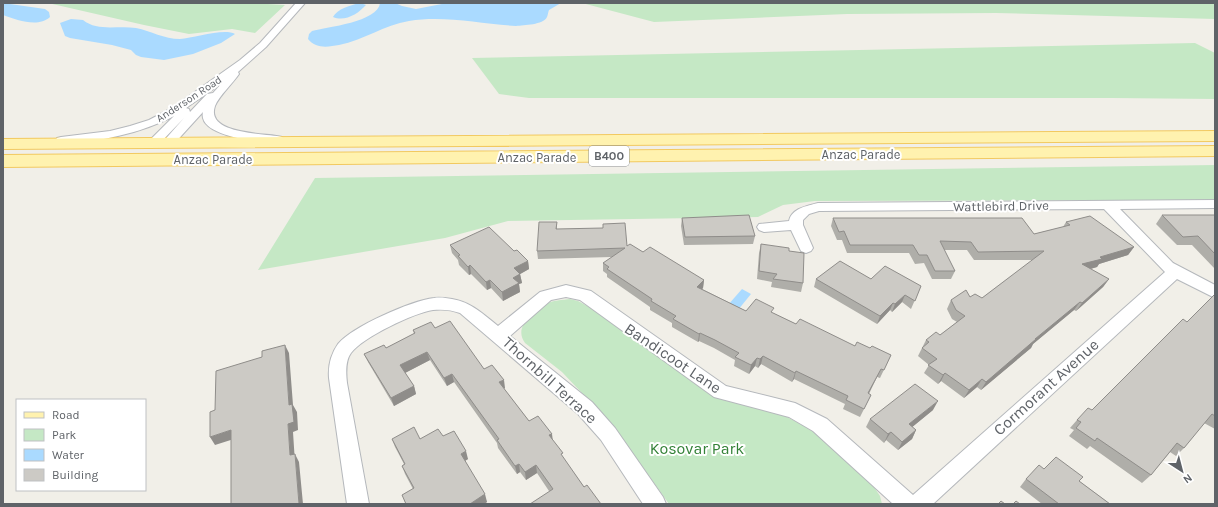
<svg xmlns="http://www.w3.org/2000/svg" width="1218" height="507" viewBox="0 0 1218 507" font-family="Karla,sans-serif">
	<style>
		.green { fill: #c5e8c5 }
		.water { fill: #aadaff }
		.lines { fill: none; stroke-linecap: round; stroke-linejoin: round }
		.minor-casing { stroke: #b5b8bc; stroke-width: 2 }
		.primary-casing { stroke: #f2c960; stroke-width: 2 }
		.minor { fill: #fff; fill-rule: evenodd }
		.primary { fill: #fff2af; fill-rule: evenodd }
		.wall { fill: #afaea9 }
		.shaded-wall { fill: #8f8d8a }
		.building { fill: #cccac5; stroke: #8f8d8a }
		.labels { text-anchor: middle; dominant-baseline: central; stroke-width: 4; stroke-linejoin: round; paint-order: stroke }
		.far-street-label { font-size: 11px; fill: #5f6368; stroke: #fff }
		.shield { fill: #fff; stroke: #8f9295; stroke-width: 1 }
		.shield-label { font-size: 12px; font-weight: bold; fill: #5f6368 }
		.street-label { font-size: 13px; fill: #5f6368; stroke: #fff }
		.near-street-label { font-size: 16px; fill: #5f6368; stroke: #fff }
		.near-park-label { font-size: 16px; fill: #348238; stroke: #fff }
	</style>
	<rect width="100%" height="100%" fill="#f1efe8"/>
	<!-- green -->
	<path class="green" d="M 48,3 L 248,3 L 285,5 L 255,33 L 232,29 L 189,34 L 144,25 Z
		M 582,3 L 1215,3 L 1215,19 L 996,13 L 847,14 L 654,22 Z
		M 1195,43 L 1215,53 L 1215,99 L 1112,98 L 529,98 L 499,94 L 472,58 Z
		M 1215,165 L 1215,200 L 815,201 L 783,205 L 758,217 L 508,221 L 445,238 L 258,270 L 315,178 Z
		M 570,299 L 578,301 L 589,307 L 701,385 L 787,417 L 812,430 L 872,484 L 880,496 L 882,504 L 669,504 L 614,427 L 562,372 L 525,343 C 513,327 533,312 546,304 C 552,300 563,300 570,299 Z"/>
	<!-- water -->
	<path class="water" d="M 3,3 L 45,9 L 49,12 L 50,17 C 38,28 17,20 3,15 Z
		M 360,3 L 366,5 C 358,14 345,22 333,17 C 337,9 351,5 360,3 Z
		M 380,3 L 395,3 L 402,6 L 416,9 L 447,3 L 561,3 L 549,10 C 548,12 548,15 547,17 C 543,25 524,25 516,26 C 481,24 444,15 409,21 C 384,25 364,40 339,45 C 328,47 316,49 308,39 L 309,34 L 312,31 C 327,27 378,22 380,3 Z
		M 71,19 L 83,20 C 98,32 118,25 136,28 C 151,31 164,39 180,39 C 194,38 224,28 235,34 L 221,43 L 193,54 L 164,60 L 141,57 L 136,55 L 131,50 L 112,45 L 70,38 L 65,36 L 60,23 Z
		M 742,289 L 751,294 L 738,310 L 728,305 Z"/>
	<g class="lines">
		<!-- minor casing -->
		<g class="minor-casing">
			<path id="minor" d="M 296,3 L 305,3 L 266,47 L 238,72 L 239,74 C 233,83 219,96 215,106 C 205,135 266,133 282,137 L 284,140 L 282,143 L 278,144 C 262,142 197,137 203,112 L 172,146 L 164,146 L 162,143 L 184,118 L 157,146 L 149,146 L 147,143 L 174,116 C 137,135 102,140 61,145 L 57,144 L 55,141 L 57,138 L 61,137 L 110,131 L 130,126 L 149,120 L 172,108 L 240,60 L 260,43 ZM 222,83 L 213,93 L 207,94 L 190,112 L 189,109 L 186,108 Z
				M 1215,200 L 1215,208 L 1120,209 L 1173,263 L 1215,285 L 1215,298 L 1177,279 L 933,504 L 893,504 L 813,431 L 789,417 L 714,397 L 580,300 L 566,297 L 551,300 L 510,336 L 592,402 L 615,428 L 663,497 L 666,504 L 643,504 L 601,440 L 578,414 L 460,313 C 452,310 442,309 433,310 C 414,313 363,337 351,353 C 345,361 346,374 347,383 L 369,504 L 347,504 L 329,378 C 328,366 331,354 338,344 C 353,326 411,301 434,298 C 440,297 446,298 452,299 C 471,302 483,314 498,326 L 540,292 L 566,285 L 591,291 L 726,386 L 795,403 L 827,419 L 913,495 L 1165,272 L 1104,209 L 819,211 L 809,214 L 803,220 L 803,225 L 813,248 L 811,251 L 806,253 L 801,251 L 791,230 L 764,232 L 759,230 L 757,227 L 759,224 L 789,221 C 792,208 807,206 818,203 Z"/>
		</g>
		<!-- primary casing -->
		<g class="primary-casing">
			<path id="primary" d="M 1215,131 L 1215,141 L 3,149 L 3,139 Z
				M 1215,146 L 1215,156 L 3,167 L 3,155 Z"/>
		</g>
		<!-- minor -->
		<use href="#minor" class="minor"/>
		<!-- primary -->
		<use href="#primary" class="primary"/>
	</g>
	<!-- wall -->
	<path class="wall" d="M 1162,215 L 1215,215 L 1215,269 L 1192,245 L 1177,245 L 1156,224 Z
		M 682,218 L 755,236 L 753,244 L 684,245 L 681,226 Z
		M 833,218 L 1034,234 L 1063,227 L 1066,222 L 1134,247 L 1128,255 L 1099,264 L 1097,267 L 1090,269 L 1109,279 L 1103,287 L 1076,311 L 1074,310 L 1033,344 L 1031,348 L 981,390 L 977,387 L 964,398 L 941,381 L 938,384 L 924,373 L 929,365 L 918,356 L 926,340 L 940,335 L 957,322 L 952,319 L 947,309 L 951,300 L 970,297 L 982,298 L 1033,260 L 974,260 L 967,250 L 944,250 L 955,271 L 951,279 L 932,279 L 924,263 L 915,264 L 909,253 L 847,253 L 842,240 L 837,240 L 831,226 Z
		M 557,222 L 557,229 L 627,246 L 643,252 L 704,280 L 703,288 L 702,289 L 746,311 L 773,313 L 796,324 L 855,346 L 870,348 L 891,355 L 880,378 L 877,377 L 869,394 L 871,395 L 860,417 L 843,409 L 845,404 L 794,379 L 792,382 L 761,364 L 758,368 L 755,366 L 749,374 L 734,366 L 735,360 L 714,348 L 699,341 L 698,342 L 672,327 L 672,323 L 650,310 L 650,307 L 607,277 L 607,274 L 603,271 L 603,263 L 612,257 L 538,259 L 537,251 Z
		M 761,244 L 789,251 L 803,283 L 801,292 L 771,287 L 772,282 L 757,279 L 759,253 Z
		M 450,245 L 514,251 L 528,261 L 529,269 L 520,274 L 522,283 L 519,284 L 520,292 L 503,301 L 491,288 L 487,290 L 471,274 L 469,275 L 459,265 L 458,260 L 452,253 Z
		M 816,279 L 871,279 L 921,286 L 911,309 L 902,302 L 892,312 L 890,310 L 877,324 L 814,287 Z
		M 1215,294 L 1215,429 L 1204,423 L 1184,448 L 1176,456 L 1170,452 L 1151,475 L 1142,483 L 1090,446 L 1087,449 L 1069,436 L 1074,430 L 1070,428 L 1077,420 L 1092,410 L 1187,322 Z
		M 435,328 L 484,369 L 505,388 L 504,389 L 529,421 L 552,434 L 552,440 L 563,458 L 584,487 L 601,504 L 549,491 L 537,473 L 526,480 L 520,472 L 517,474 L 498,448 L 497,443 L 454,382 L 447,386 L 430,360 L 405,373 L 414,386 L 416,394 L 394,406 L 368,362 L 364,354 L 386,348 L 414,334 L 413,330 Z
		M 933,410 L 912,427 L 916,430 L 912,439 L 898,450 L 886,440 L 884,443 L 866,427 L 870,419 Z
		M 443,436 L 468,459 L 465,461 L 487,502 L 484,504 L 406,504 L 402,495 L 413,489 L 405,474 L 402,466 L 404,464 L 395,447 L 392,439 L 420,439 Z
		M 1044,469 L 1079,481 L 1110,504 L 1042,504 L 1020,487 L 1026,479 Z"/>
	<!-- shaded-wall -->
	<path class="shaded-wall" d="M 1134,247 L 1128,255 L 1099,264 L 1097,267 L 1077,273 L 1082,264 L 1100,257 Z
		M 528,261 L 529,269 L 515,277 L 514,268 Z
		M 470,265 L 471,274 L 469,275 L 468,267 Z
		M 520,274 L 522,283 L 519,284 L 520,292 L 503,301 L 502,292 L 513,278 Z
		M 1109,279 L 1103,287 L 1076,311 L 1082,303 Z
		M 490,280 L 491,288 L 487,290 L 486,282 Z
		M 704,280 L 703,288 L 696,296 L 697,287 Z
		M 905,295 L 902,302 L 892,312 L 895,304 Z
		M 1080,302 L 1074,310 L 1033,344 L 1031,348 L 981,390 L 986,382 L 1035,339 Z
		M 893,303 L 890,310 L 877,324 L 880,316 Z
		M 700,333 L 699,341 L 698,342 L 699,334 Z
		M 285,345 L 289,353 L 293,405 L 297,412 L 298,430 L 293,432 L 295,463 L 290,455 L 288,424 L 289,405 Z
		M 427,352 L 430,360 L 403,374 L 400,365 Z
		M 763,356 L 761,364 L 758,368 L 760,359 Z
		M 757,358 L 755,366 L 749,374 L 751,365 Z
		M 881,369 L 877,377 L 864,402 L 868,393 Z
		M 796,371 L 794,379 L 792,382 L 795,373 Z
		M 945,373 L 941,381 L 938,384 L 943,375 Z
		M 452,374 L 454,382 L 447,386 L 444,378 Z
		M 982,379 L 977,387 L 964,398 L 969,390 Z
		M 504,380 L 505,388 L 501,390 L 499,382 Z
		M 414,386 L 416,394 L 394,406 L 391,398 Z
		M 938,401 L 933,410 L 905,433 L 909,424 Z
		M 231,430 L 237,438 L 215,445 L 210,437 Z
		M 916,430 L 912,439 L 898,450 L 902,442 Z
		M 891,432 L 886,440 L 884,443 L 888,434 Z
		M 552,434 L 553,442 L 549,435 Z
		M 466,451 L 468,459 L 463,462 L 461,454 Z
		M 295,454 L 299,462 L 303,504 L 299,504 Z
		M 519,464 L 520,472 L 517,474 L 515,466 Z
		M 536,465 L 537,473 L 526,480 L 525,472 Z
		M 485,494 L 487,502 L 484,504 L 470,504 Z"/>
	<!-- building -->
	<path class="building" d="M 749,215 L 755,236 L 685,237 L 682,218 Z
		M 1162,215 L 1215,215 L 1215,254 L 1198,236 L 1183,237 Z
		M 1090,216 L 1134,247 L 1100,257 L 1102,259 L 1082,264 L 1109,279 L 1082,303 L 1080,302 L 1035,339 L 1036,339 L 986,382 L 982,379 L 969,390 L 945,373 L 943,375 L 928,365 L 937,359 L 922,348 L 929,342 L 926,340 L 936,332 L 940,335 L 965,316 L 956,310 L 951,300 L 966,290 L 970,297 L 975,294 L 982,298 L 1044,251 L 978,252 L 971,242 L 940,241 L 955,271 L 935,271 L 927,255 L 919,255 L 913,245 L 850,245 L 844,231 L 839,232 L 833,218 L 1022,218 L 1034,234 L 1070,225 L 1066,222 Z
		M 539,222 L 557,222 L 556,229 L 603,228 L 603,224 L 625,223 L 627,246 L 630,244 L 643,252 L 650,247 L 704,280 L 697,287 L 746,311 L 756,299 L 774,308 L 771,312 L 796,324 L 800,319 L 855,346 L 857,342 L 870,348 L 872,346 L 891,355 L 884,370 L 881,369 L 868,393 L 871,395 L 864,409 L 846,400 L 848,396 L 796,371 L 795,373 L 763,356 L 760,359 L 757,358 L 751,365 L 735,357 L 739,353 L 715,340 L 700,333 L 699,334 L 673,319 L 676,316 L 651,301 L 652,299 L 607,269 L 609,267 L 603,263 L 625,248 L 537,251 Z
		M 489,227 L 514,251 L 517,250 L 528,261 L 514,268 L 520,274 L 513,278 L 519,283 L 502,292 L 490,280 L 486,282 L 470,265 L 468,267 L 458,256 L 460,255 L 450,245 Z
		M 761,244 L 789,248 L 789,251 L 804,253 L 803,283 L 773,279 L 777,274 L 759,271 Z
		M 840,261 L 871,279 L 885,266 L 921,286 L 915,301 L 905,295 L 895,304 L 893,303 L 880,316 L 816,279 Z
		M 1215,294 L 1215,416 L 1212,414 L 1184,448 L 1177,443 L 1151,475 L 1097,438 L 1095,441 L 1076,428 L 1081,422 L 1077,420 L 1088,408 L 1092,410 L 1183,319 L 1187,322 Z
		M 450,321 L 484,369 L 492,365 L 504,380 L 499,382 L 529,421 L 538,416 L 552,434 L 549,435 L 563,453 L 561,454 L 584,487 L 587,485 L 601,504 L 530,504 L 553,489 L 536,465 L 525,472 L 519,464 L 515,466 L 497,440 L 499,439 L 452,374 L 444,378 L 427,352 L 400,365 L 414,386 L 391,398 L 364,354 L 384,345 L 386,348 L 415,333 L 413,330 L 431,322 L 435,328 Z
		M 285,345 L 289,405 L 292,404 L 294,422 L 288,424 L 290,455 L 295,454 L 299,504 L 231,504 L 231,430 L 210,437 L 210,412 L 215,410 L 216,371 L 262,357 L 262,351 Z
		M 915,384 L 938,401 L 909,424 L 916,430 L 902,442 L 891,432 L 888,434 L 870,419 Z
		M 414,427 L 420,439 L 438,429 L 443,436 L 454,431 L 466,451 L 461,454 L 485,494 L 470,504 L 406,504 L 402,495 L 414,488 L 402,466 L 405,464 L 392,439 Z
		M 1056,457 L 1083,477 L 1079,481 L 1110,504 L 1059,504 L 1026,479 L 1039,465 L 1044,469 Z
		M 1001,501 L 1005,504 L 998,504 Z
		M 1016,501 L 1020,504 L 1013,504 Z"/>
	<g class="labels">
		<!-- far-street labels -->
		<g class="far-street-label">
			<text transform="translate(189 99) rotate(-33)">Anderson Road</text>
		</g>
		<!-- shield labels -->
		<rect class="shield" x="589" y="146" width="40" height="20" rx="3"/>
		<g class="shield-label">
			<text x="609" y="156">B400</text>
		</g>
		<!-- street labels -->
		<g class="street-label">
			<text x="861" y="154">Anzac Parade</text>
			<text x="537" y="157">Anzac Parade</text>
			<text x="213" y="159">Anzac Parade</text>
			<text transform="translate(1001 206) rotate(-1)">Wattlebird Drive</text>
		</g>
		<!-- near-street labels -->
		<g class="near-street-label">
			<text transform="translate(673 358) rotate(34)">Bandicoot Lane</text>
			<text transform="translate(550 380) rotate(42)">Thornbill Terrace</text>
			<text transform="translate(1046 387) rotate(-42)">Cormorant Avenue</text>
		</g>
		<!-- near-park labels -->
		<g class="near-park-label">
			<text x="697" y="448">Kosovar Park</text>
		</g>
	</g>
	<!-- border -->
	<rect width="1218" height="507" fill="none" stroke="#5f6368" stroke-width="8"/>
	<!-- legend -->
	<rect x="16" y="399" width="130" height="92" fill="#ffffff" stroke="#bfc1c3"/>
	<rect x="24" y="412" width="20" height="6" fill="#fff2af" stroke="#bfc1c3"/>
	<text x="52" y="419" font-size="12" fill="#5f6368">Road</text>
	<rect x="24" y="429" width="20" height="12" fill="#c5e8c5" stroke="#bfc1c3"/>
	<text x="52" y="439" font-size="12" fill="#5f6368">Park</text>
	<rect x="24" y="449" width="20" height="12" fill="#aadaff" stroke="#bfc1c3"/>
	<text x="52" y="459" font-size="12" fill="#5f6368">Water</text>
	<rect x="24" y="469" width="20" height="12" fill="#cccac5" stroke="#bfc1c3"/>
	<text x="52" y="479" font-size="12" fill="#5f6368">Building</text>
	<!-- north arrow -->
	<g transform="translate(1182 471) rotate(144)" stroke="#ffffff" stroke-width="3" paint-order="stroke">
	<path d="M0-3L7 15L0 10L-7 15Z" fill="#5f6368"/>
	<text y="-6" font-size="11" font-weight="bold" text-anchor="middle" fill="#5f6368">N</text>
	</g>
</svg>
